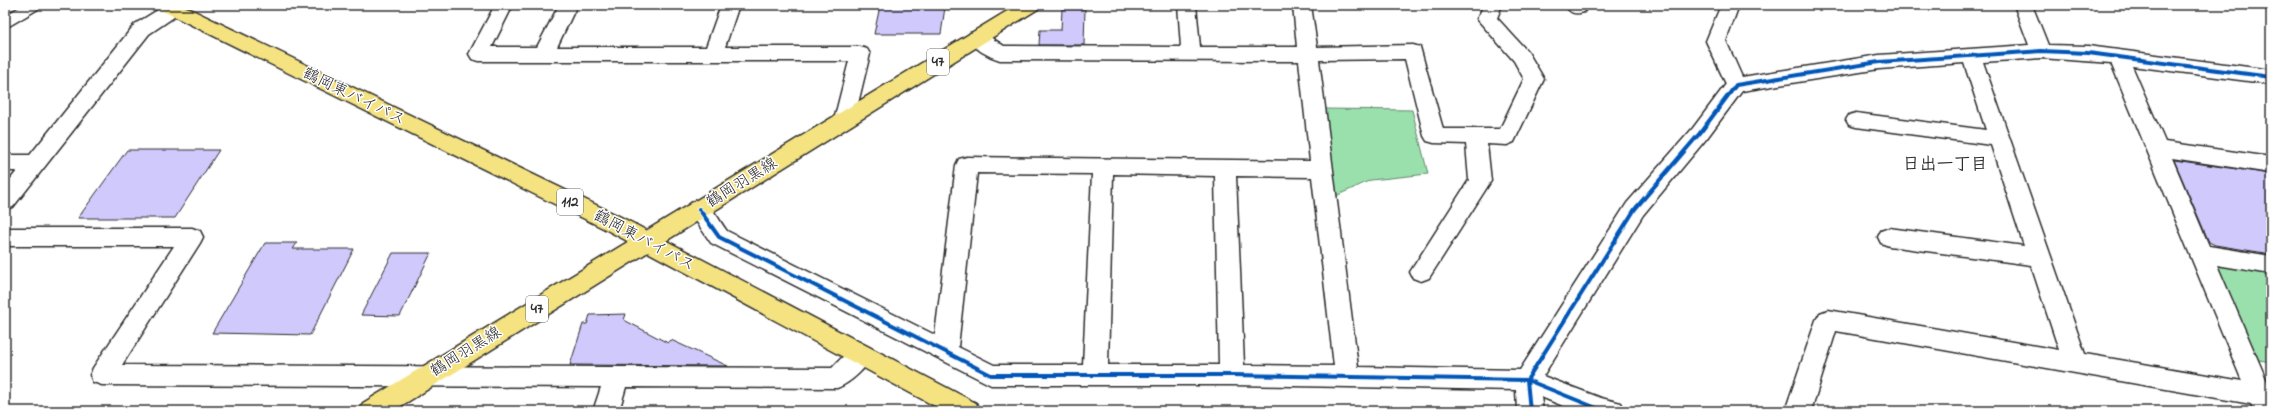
<svg xmlns="http://www.w3.org/2000/svg" width="2276" height="416" viewBox="0 0 2276 416" font-family="'Indie Flower','Klee One',sans-serif">
	<style>
		.green { fill: #9ae0ad; stroke: #62866c }
		.building { fill: #d0c9fc; stroke: #2b2b2b }
		.lines { fill: none; stroke-linecap: round; stroke-linejoin: round }
		.lane-casing { stroke: #2b2b2b; stroke-width: 14 }
		.street-casing { stroke: #2b2b2b; stroke-width: 3 }
		.primary-casing { stroke: #2b2b2b; stroke-width: 3 }
		.highway-casing { stroke: #2b2b2b; stroke-width: 3 }
		.lane { stroke: #fff; stroke-width: 11 }
		.street { fill: #fff; fill-rule: evenodd }
		.primary { fill: #f5e382; fill-rule: evenodd }
		.highway { fill: #f5e382; fill-rule: evenodd }
		.cycleway-casing { stroke: #fff; stroke-width: 6 }
		.cycleway { stroke: #0057b8; stroke-width: 4 }
		.labels { text-anchor: middle; dominant-baseline: central; stroke-width: 3; stroke-linejoin: round; paint-order: stroke }
		.shield { fill: #fff; stroke: #6b6b6b; stroke-width: 1 }
		.shield-label { font-size: 15px; font-weight: bold; fill: #2b2b2b }
		.street-label { font-size: 16px; fill: #2b2b2b; stroke: #fff }
		.neighbourhood-label { font-size: 17px; font-weight: bold; fill: #2b2b2b; stroke: #fff }
	</style>
	<rect width="100%" height="100%" fill="#fff"/>
	<filter id="ink" filterUnits="userSpaceOnUse"><feTurbulence type="fractalNoise" baseFrequency=".025" numOctaves="2"/><feDisplacementMap in="SourceGraphic" scale="8" xChannelSelector="R" yChannelSelector="G"/><feConvolveMatrix kernelMatrix="1 2 1 2 8 2 1 2 1" color-interpolation-filters="sRGB"/></filter>
	<g filter="url(#ink)">
		<!-- green -->
		<path class="green" d="M 1324,109 L 1412,110 L 1428,174 L 1371,180 L 1336,196 Z
			M 2212,263 L 2271,272 L 2271,362 L 2253,359 Z"/>
		<!-- building -->
		<path class="building" d="M 880,6 L 945,7 L 941,34 L 874,34 Z
			M 1062,9 L 1085,9 L 1084,45 L 1039,45 L 1040,30 L 1061,30 Z
			M 127,150 L 219,150 L 175,218 L 78,218 Z
			M 2174,160 L 2271,174 L 2271,254 L 2215,245 L 2209,242 Z
			M 265,243 L 297,243 L 293,249 L 354,249 L 310,335 L 212,333 Z
			M 393,253 L 431,253 L 400,316 L 361,315 Z
			M 626,314 L 624,320 L 668,343 L 671,340 L 728,366 L 570,365 L 583,324 L 587,324 L 590,315 Z"/>
		<g class="lines">
			<!-- lane casing -->
			<g class="lane-casing">
				<path id="lane" d="M 5,22 L 34,5"/>
			</g>
			<!-- street casing -->
			<g class="street-casing">
				<path id="street" d="M 166,5 L 180,5 L 182,9 L 180,13 L 149,34 L 13,207 L 5,209 L 5,186 L 17,171 L 5,171 L 5,155 L 30,155 L 135,24 Z
					M 495,5 L 513,5 L 492,47 L 537,47 L 559,5 L 577,5 L 557,47 L 706,47 L 721,5 L 739,5 L 725,47 L 860,47 L 867,49 L 870,54 L 854,120 L 851,125 L 844,127 L 837,125 L 834,120 L 849,61 L 479,61 L 472,59 L 469,54 Z
					M 1178,5 L 1196,5 L 1200,47 L 1297,47 L 1293,5 L 1311,5 L 1317,47 L 1413,45 L 1420,47 L 1443,129 L 1500,129 L 1524,79 L 1514,61 L 1477,19 L 1484,5 L 1502,5 L 1497,18 L 1528,52 L 1544,79 L 1514,142 L 1507,145 L 1487,144 L 1491,181 L 1429,278 L 1421,281 L 1413,278 L 1410,272 L 1469,180 L 1466,144 L 1434,143 L 1427,141 L 1424,136 L 1405,59 L 1319,60 L 1358,367 L 1520,370 L 1627,203 L 1693,128 L 1726,84 L 1706,41 L 1721,5 L 1739,5 L 1726,41 L 1742,77 L 1879,55 L 2029,45 L 2014,5 L 2032,5 L 2048,45 L 2088,46 L 2271,70 L 2271,84 L 2132,66 L 2165,142 L 2271,157 L 2271,173 L 2172,158 L 2209,246 L 2271,256 L 2271,274 L 2217,265 L 2269,386 L 2271,386 L 2271,411 L 2254,411 L 2251,404 L 1836,331 L 1811,411 L 1785,411 L 1816,320 L 1820,313 L 1828,310 L 2059,350 L 2031,265 L 1889,246 L 1881,243 L 1878,237 L 1881,231 L 1889,228 L 2024,246 L 1991,145 L 1856,127 L 1849,125 L 1846,120 L 1849,115 L 1856,113 L 1986,130 L 1964,63 L 1879,69 L 1742,91 L 1707,138 L 1643,215 L 1543,376 L 1601,398 L 1621,403 L 1625,411 L 1576,411 L 1541,397 L 1543,411 L 1517,411 L 1516,390 L 1232,385 L 991,385 L 711,243 L 688,209 L 691,203 C 710,197 717,218 727,231 L 935,335 L 956,165 L 959,159 L 967,157 L 1310,161 L 1299,61 L 1000,60 C 989,57 973,48 967,38 L 970,33 C 983,30 993,39 1004,46 L 1181,47 ZM 2041,58 L 2111,63 L 2242,381 L 2085,354 L 1983,62 ZM 977,173 L 1092,174 L 1083,365 L 994,365 L 958,347 ZM 1113,174 L 1215,176 L 1219,365 L 1108,365 ZM 1236,176 L 1312,177 L 1334,366 L 1244,365 Z
					M 1565,5 L 1588,5 L 1584,12 C 1574,15 1570,13 1565,5 Z
					M 5,228 L 192,228 L 200,231 L 203,237 L 200,243 L 122,365 L 832,368 C 843,357 853,342 870,348 L 873,355 C 866,368 851,383 837,388 L 626,387 L 619,411 L 593,411 L 601,387 L 102,385 L 93,382 L 90,375 L 93,368 L 174,246 L 5,246 Z"/>
			</g>
			<!-- primary casing -->
			<g class="primary-casing">
				<path id="primary" d="M 1017,5 L 1040,5 L 1038,9 L 393,411 L 359,411 L 363,403 Z"/>
			</g>
			<!-- highway casing -->
			<g class="highway-casing">
				<path id="highway" d="M 157,5 L 182,5 L 619,216 L 976,403 L 980,411 L 944,411 L 603,228 L 159,9 Z"/>
			</g>
			<!-- lane -->
			<use href="#lane" class="lane"/>
			<!-- street -->
			<use href="#street" class="street"/>
			<!-- primary -->
			<use href="#primary" class="primary"/>
			<!-- highway -->
			<use href="#highway" class="highway"/>
			<!-- cycleway casing -->
			<g class="cycleway-casing">
				<path id="cycleway" d="M 699,209 L 719,237 L 991,375 L 1232,375 L 1527,380 L 1599,409 L 1612,411
					M 1530,411 L 1527,380 L 1635,209 L 1700,133 L 1736,85 L 1879,62 L 2041,51 L 2088,53 L 2271,77"/>
			</g>
			<!-- cycleway -->
			<use href="#cycleway" class="cycleway"/>
		</g>
	</g>
	<g class="labels">
		<!-- shield labels -->
		<g class="shield">
			<rect x="927" y="49" width="22" height="26" rx="3"/>
			<rect x="557" y="189" width="26" height="26" rx="3"/>
			<rect x="526" y="296" width="22" height="26" rx="3"/>
		</g>
		<g class="shield-label">
			<text x="938" y="62">47</text>
			<text x="570" y="202">112</text>
			<text x="537" y="309">47</text>
		</g>
		<!-- street labels -->
		<g class="street-label">
			<text transform="translate(354 97) rotate(26)">鶴岡東バイパス</text>
			<text transform="translate(742 183) rotate(-32)">鶴岡羽黒線</text>
			<text transform="translate(644 241) rotate(28)">鶴岡東バイパス</text>
			<text transform="translate(466 352) rotate(-32)">鶴岡羽黒線</text>
		</g>
		<!-- neighbourhood labels -->
		<g class="neighbourhood-label">
			<text x="1945" y="164">日出一丁目</text>
		</g>
	</g>
	<!-- margin -->
	<rect width="2276" height="416" fill="none" stroke="#fff" stroke-width="20"/>
	<rect x="10" y="10" width="2256" height="396" fill="none" stroke="#2b2b2b" stroke-width="1.5" filter="url(#ink)"/>
</svg>
